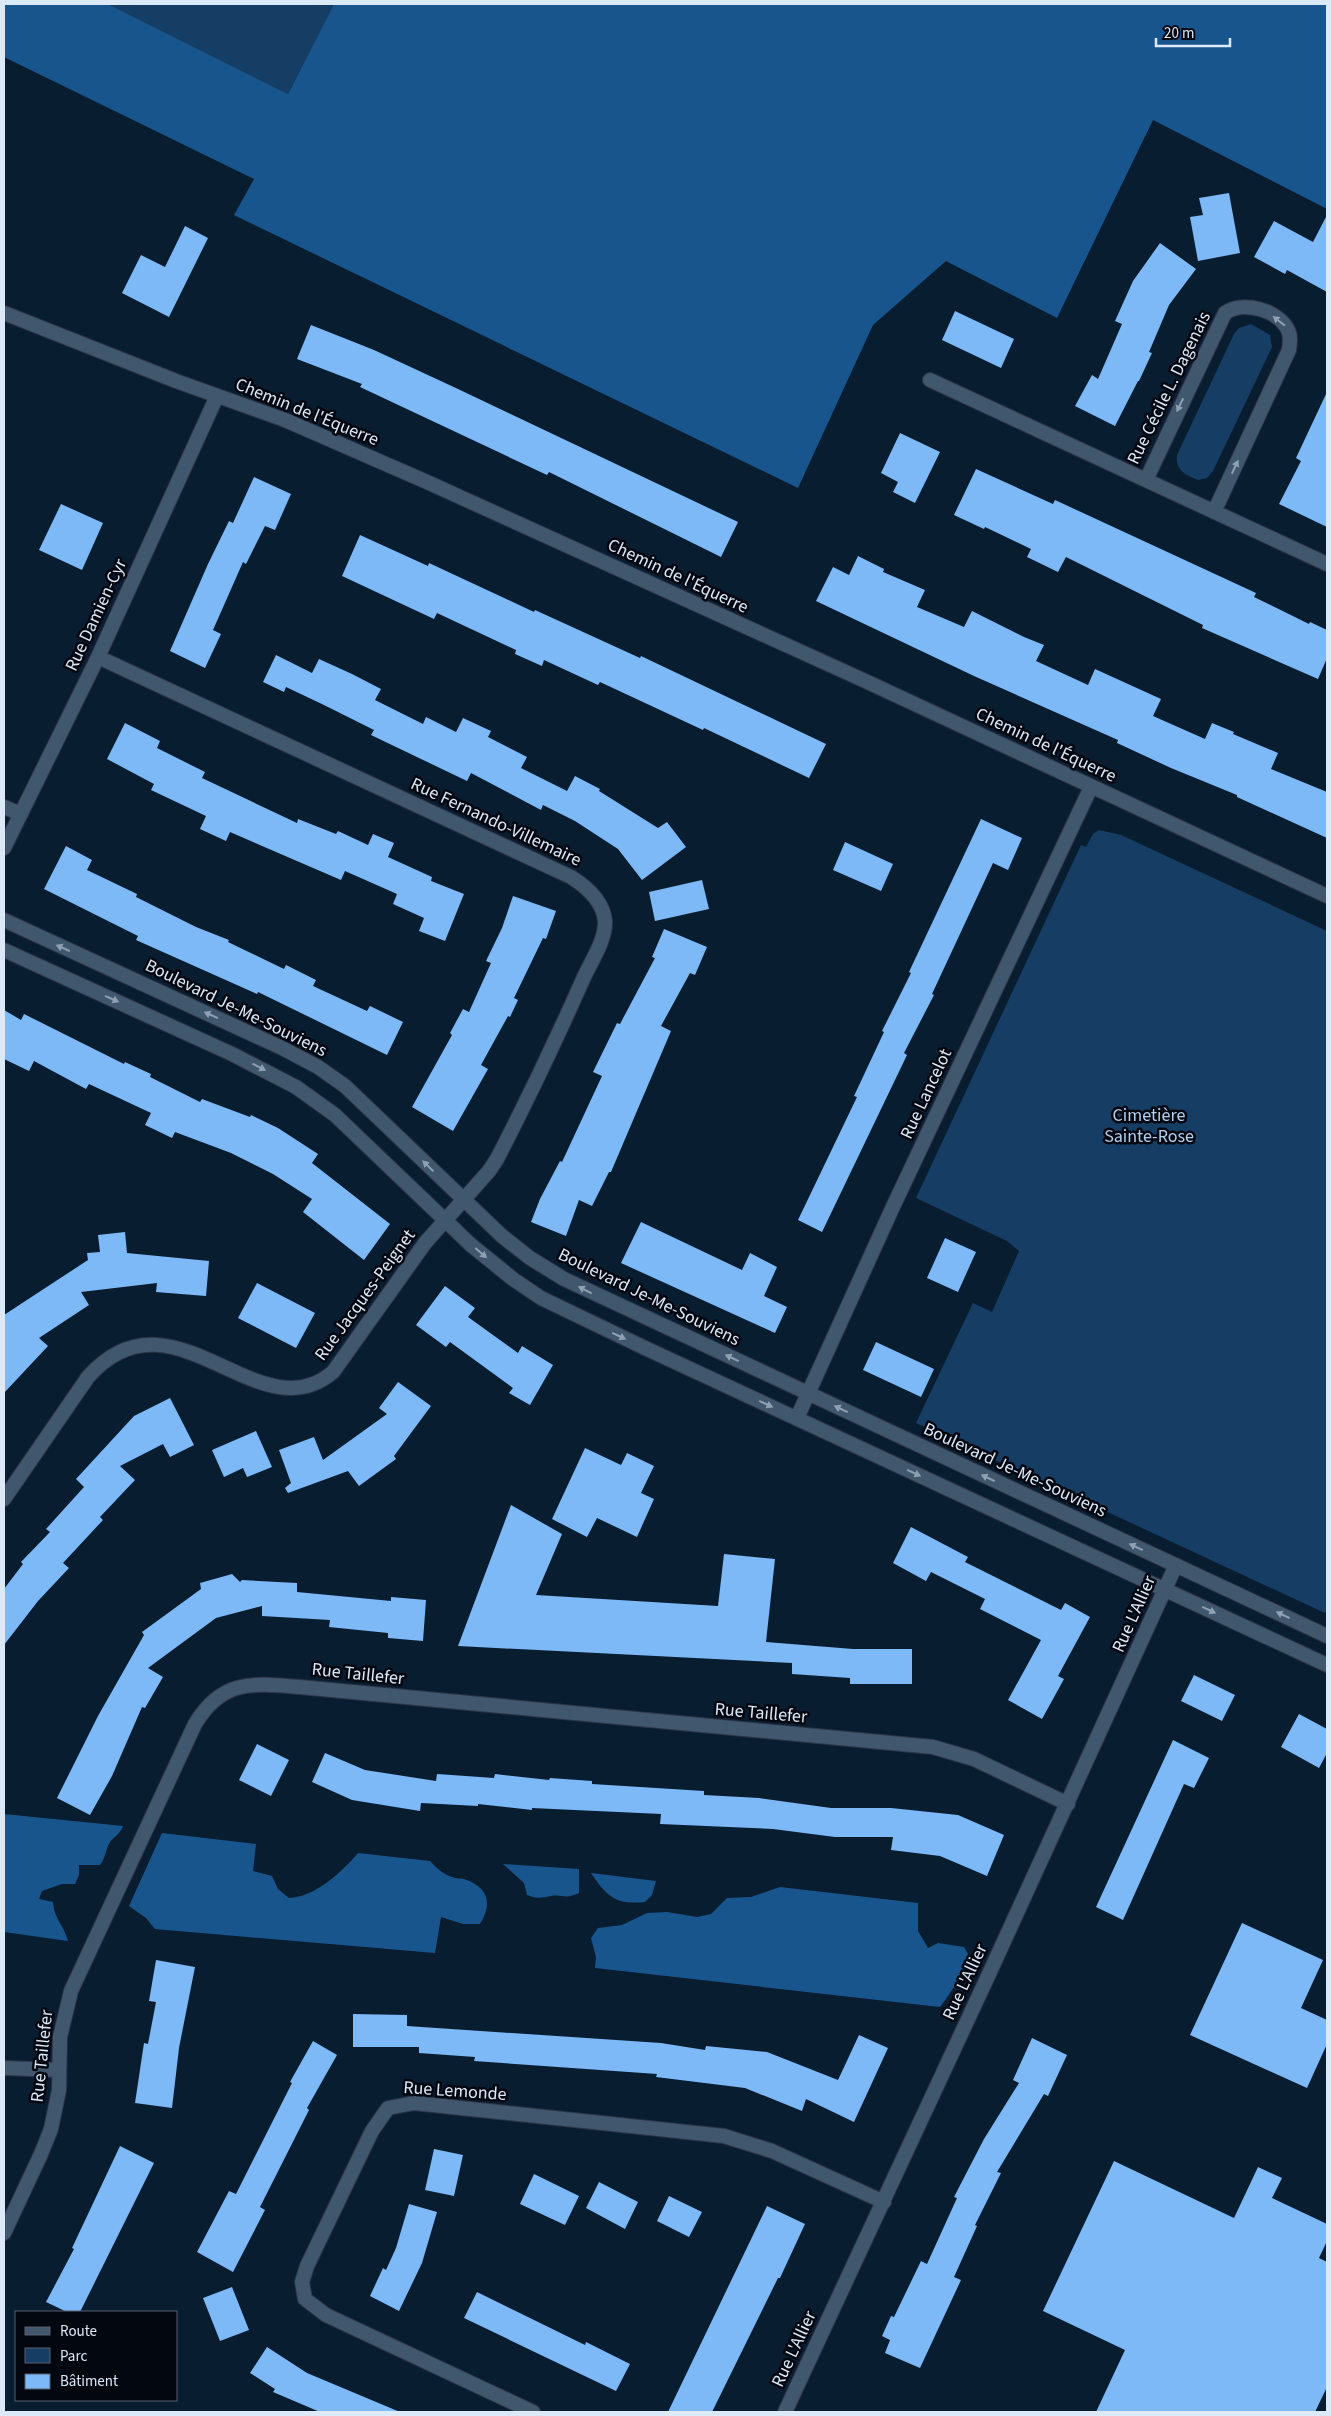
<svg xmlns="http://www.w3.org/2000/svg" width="1331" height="2416" viewBox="0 0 1331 2416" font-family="'Source Sans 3',sans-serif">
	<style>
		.green { fill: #163e65 }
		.forest { fill: #19558d }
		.building { fill: #7db9f7 }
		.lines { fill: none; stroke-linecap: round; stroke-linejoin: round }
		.minor-casing { stroke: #2c3445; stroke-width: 16 }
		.tertiary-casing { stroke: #2c3445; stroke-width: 16 }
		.minor { stroke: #41576e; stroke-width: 14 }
		.tertiary { stroke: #41576e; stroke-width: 14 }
		.oneway { fill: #8ea0b2 }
		.labels { text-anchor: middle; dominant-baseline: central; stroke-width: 5; stroke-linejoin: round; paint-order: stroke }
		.street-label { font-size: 18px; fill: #dce9f7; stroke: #020710 }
		.park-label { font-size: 18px; fill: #b2d0f1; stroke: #020710 }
	</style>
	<rect width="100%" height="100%" fill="#091d31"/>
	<!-- green -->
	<path class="green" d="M 108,4 L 334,4 L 288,94 Z
		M 1251,324 L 1270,335 L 1272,347 L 1213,471 L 1207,478 L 1198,480 C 1186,475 1175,470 1177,455 L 1234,334 L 1239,328 Z
		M 1099,830 L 1121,835 L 1327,931 L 1327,1609 L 1325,1613 L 916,1423 L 973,1303 L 992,1312 L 1019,1251 L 1007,1241 L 916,1198 L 1081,845 L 1086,847 L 1093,834 Z"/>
	<!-- forest -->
	<path class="forest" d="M 4,4 L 108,4 L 288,94 L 334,4 L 1327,4 L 1327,209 L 1153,120 L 1057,318 L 946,261 L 873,325 L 798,488 L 234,215 L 254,179 L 4,57 Z
		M 4,1814 L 123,1826 C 120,1834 115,1836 110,1842 C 106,1848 106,1857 100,1865 L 79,1865 L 79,1875 L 75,1884 L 62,1884 L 42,1891 L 39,1899 L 53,1902 C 54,1919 64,1925 68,1941 L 4,1932 Z
		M 162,1833 L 256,1844 L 253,1871 L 272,1876 L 278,1889 L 289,1898 C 315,1897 341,1873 358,1853 L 430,1861 C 436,1868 443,1874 452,1877 C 456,1879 460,1878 464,1879 C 488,1887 493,1903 480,1924 L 463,1924 L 441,1917 L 435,1953 L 155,1929 L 146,1918 L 129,1906 Z
		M 503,1864 L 579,1869 L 579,1893 C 563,1900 564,1894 551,1896 C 540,1898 538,1899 527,1895 L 524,1883 Z
		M 591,1873 L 656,1881 L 652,1895 L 645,1902 C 616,1905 607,1897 591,1873 Z
		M 780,1887 L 918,1903 L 918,1931 L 928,1948 L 938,1943 L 964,1947 L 968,1954 C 964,1973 952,1991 940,2007 L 595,1968 L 596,1957 L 591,1938 L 598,1928 L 622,1925 L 647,1913 L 667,1912 L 697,1917 L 711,1914 L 727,1898 L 751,1897 Z"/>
	<!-- building -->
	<path class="building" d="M 1229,193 L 1240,253 L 1198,261 L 1190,217 L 1203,215 L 1199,198 Z
		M 1327,215 L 1327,292 L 1287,270 L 1285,274 L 1254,257 L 1274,221 L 1313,242 Z
		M 185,226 L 208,238 L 169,317 L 122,293 L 141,255 L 165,267 Z
		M 1160,243 L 1196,269 L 1169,305 L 1149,352 L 1152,353 L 1139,381 L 1138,381 L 1115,426 L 1075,406 L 1092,375 L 1098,379 L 1122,324 L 1115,321 L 1133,281 Z
		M 955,311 L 1014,339 L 1001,368 L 942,340 Z
		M 311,325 L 374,350 L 458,389 L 738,522 L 721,557 L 549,472 L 547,475 L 360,387 L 362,384 L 297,359 Z
		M 1327,392 L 1327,527 L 1279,504 L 1301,461 L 1296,458 Z
		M 900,433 L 940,452 L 915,503 L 893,492 L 898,482 L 881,473 Z
		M 976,469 L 1053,504 L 1055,500 L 1256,593 L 1254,597 L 1309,624 L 1310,622 L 1327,630 L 1327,658 L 1318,679 L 1202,628 L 1203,625 L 1066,557 L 1058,572 L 1027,557 L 1031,549 L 985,527 L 984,529 L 954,515 Z
		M 254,477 L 291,494 L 275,530 L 265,526 L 246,564 L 243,562 L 213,630 L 221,634 L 205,668 L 170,651 L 208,564 L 229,521 L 233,523 Z
		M 61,504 L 103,523 L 82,570 L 39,550 Z
		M 360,535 L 428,566 L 429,563 L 534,612 L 535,610 L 640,658 L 641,656 L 826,744 L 809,778 L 704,728 L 703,730 L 600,682 L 598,685 L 544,660 L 542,666 L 515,654 L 516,650 L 437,613 L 434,619 L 342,576 Z
		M 858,556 L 884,569 L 883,572 L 925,590 L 917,607 L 964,627 L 972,611 L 1024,637 L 1044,645 L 1036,661 L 1088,685 L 1095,669 L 1161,699 L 1153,716 L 1205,739 L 1212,723 L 1234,732 L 1233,734 L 1278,753 L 1271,769 L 1327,792 L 1327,838 L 1237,797 L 1237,795 L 1171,768 L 1117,743 L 1118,740 L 974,676 L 816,601 L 833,567 L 849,575 Z
		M 276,655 L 312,673 L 319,659 L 352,674 L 381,689 L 375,700 L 423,724 L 426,717 L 456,732 L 463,718 L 491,731 L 488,737 L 527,757 L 521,768 L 567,791 L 575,776 L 600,789 L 599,791 L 658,828 L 667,822 L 686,847 L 642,880 L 618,849 L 575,821 L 543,805 L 541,810 L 471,773 L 467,781 L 371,735 L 374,730 L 324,705 L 286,687 L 284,692 L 263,682 Z
		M 125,723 L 160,741 L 157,748 L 205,772 L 202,778 L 297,823 L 298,819 L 336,834 L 338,831 L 368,845 L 373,834 L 394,843 L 388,857 L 432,877 L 431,881 L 464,894 L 445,941 L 419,931 L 424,918 L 393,904 L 397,894 L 345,871 L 341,880 L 230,832 L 226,841 L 200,829 L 206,816 L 151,790 L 154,784 L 107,759 Z
		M 981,819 L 1022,838 L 1008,870 L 993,863 L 932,994 L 934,995 L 904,1053 L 907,1055 L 822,1232 L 798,1220 L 857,1097 L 854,1096 L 884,1032 L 882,1031 L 911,973 L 909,972 Z
		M 845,842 L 893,864 L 881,891 L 833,870 Z
		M 66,846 L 92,860 L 87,870 L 137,894 L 136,897 L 196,927 L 229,940 L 228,942 L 284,969 L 286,965 L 316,980 L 313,986 L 367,1011 L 370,1006 L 403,1022 L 387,1055 L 258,992 L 257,994 L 136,940 L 138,936 L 44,889 Z
		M 702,880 L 709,909 L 655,921 L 649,892 Z
		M 513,896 L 556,911 L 546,939 L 543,938 L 514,998 L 518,1000 L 510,1017 L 508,1016 L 481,1065 L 488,1069 L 453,1131 L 412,1107 L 452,1035 L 450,1033 L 463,1009 L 469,1012 L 491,963 L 486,961 L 502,928 Z
		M 664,929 L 707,947 L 695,975 L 690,973 L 661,1026 L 671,1031 L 611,1172 L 609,1172 L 592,1206 L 579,1200 L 566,1236 L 531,1222 L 540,1199 L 560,1161 L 562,1162 L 602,1076 L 593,1072 L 617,1023 L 620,1024 L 655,958 L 652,957 Z
		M 4,1010 L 21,1020 L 24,1014 L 124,1064 L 125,1062 L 151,1074 L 150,1077 L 200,1102 L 202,1099 L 250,1117 L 251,1115 L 278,1128 L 318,1154 L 312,1163 L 390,1224 L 364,1260 L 303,1212 L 312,1199 L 273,1174 L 231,1153 L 175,1132 L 172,1138 L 145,1125 L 151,1113 L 89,1084 L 86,1089 L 34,1061 L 29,1071 L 4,1059 Z
		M 641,1222 L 742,1270 L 750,1253 L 777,1267 L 764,1296 L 787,1307 L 775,1333 L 621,1263 Z
		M 125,1232 L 127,1253 L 209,1261 L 206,1296 L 156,1292 L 157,1283 L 81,1292 L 89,1305 L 39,1338 L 48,1346 L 4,1393 L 4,1315 L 88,1260 L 87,1253 L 100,1252 L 98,1235 Z
		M 945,1238 L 976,1252 L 958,1292 L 927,1278 Z
		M 257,1283 L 315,1313 L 296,1348 L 238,1318 Z
		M 445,1286 L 475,1308 L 468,1317 L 518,1353 L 522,1346 L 553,1365 L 530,1405 L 509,1393 L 513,1388 L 450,1342 L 446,1347 L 416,1325 Z
		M 876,1342 L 934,1369 L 921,1397 L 863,1370 Z
		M 398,1382 L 431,1406 L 394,1456 L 396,1459 L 359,1486 L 348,1471 L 288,1493 L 285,1488 L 291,1483 L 279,1450 L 314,1437 L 323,1460 L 387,1414 L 379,1408 Z
		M 170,1398 L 194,1445 L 170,1457 L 163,1444 L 120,1466 L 135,1480 L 100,1517 L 103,1520 L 63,1563 L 69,1568 L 38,1601 L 4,1645 L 4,1589 L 23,1564 L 21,1562 L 50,1532 L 46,1529 L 84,1487 L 76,1479 L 134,1416 Z
		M 256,1431 L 272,1467 L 247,1477 L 243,1468 L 224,1477 L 212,1450 Z
		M 585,1448 L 621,1465 L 627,1453 L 654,1466 L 641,1493 L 654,1499 L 637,1537 L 597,1518 L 587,1537 L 552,1519 Z
		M 511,1505 L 562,1534 L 536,1595 L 718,1606 L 724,1554 L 775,1559 L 766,1642 L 853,1649 L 912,1649 L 912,1684 L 850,1684 L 850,1678 L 792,1674 L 792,1663 L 458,1646 Z
		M 911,1527 L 968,1557 L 965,1562 L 1061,1610 L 1065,1603 L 1090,1617 L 1058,1676 L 1064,1679 L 1042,1719 L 1008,1700 L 1041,1640 L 980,1609 L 985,1599 L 931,1572 L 926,1581 L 893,1563 Z
		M 232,1574 L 240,1582 L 242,1580 L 297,1583 L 297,1592 L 391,1601 L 391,1597 L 426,1600 L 423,1641 L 388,1638 L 388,1633 L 329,1627 L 330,1620 L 262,1616 L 262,1606 L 216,1618 L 148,1668 L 163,1677 L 145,1708 L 142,1707 L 112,1776 L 90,1815 L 57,1798 L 98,1716 L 144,1635 L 142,1632 L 201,1589 L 200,1583 Z
		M 1194,1675 L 1235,1695 L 1222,1721 L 1181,1701 Z
		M 1299,1714 L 1327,1729 L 1327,1753 L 1319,1768 L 1281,1747 Z
		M 1173,1740 L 1209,1758 L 1194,1788 L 1184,1784 L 1123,1920 L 1096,1907 Z
		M 257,1744 L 289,1760 L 271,1796 L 239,1780 Z
		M 325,1753 L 365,1770 L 436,1781 L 437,1774 L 494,1778 L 495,1774 L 549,1780 L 550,1778 L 592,1781 L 592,1784 L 704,1791 L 704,1795 L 759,1798 L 831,1808 L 891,1808 L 958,1815 L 1004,1835 L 987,1876 L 940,1856 L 891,1850 L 893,1837 L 835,1837 L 773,1829 L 660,1824 L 661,1814 L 532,1808 L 532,1810 L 478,1804 L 478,1806 L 421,1803 L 420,1811 L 352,1800 L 312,1782 Z
		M 1242,1923 L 1323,1960 L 1301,2008 L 1327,2020 L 1327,2044 L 1307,2088 L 1190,2035 Z
		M 156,1960 L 195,1967 L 179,2048 L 172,2108 L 135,2103 L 144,2043 L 148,2044 L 156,2002 L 149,2001 Z
		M 353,2014 L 407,2015 L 407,2026 L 661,2043 L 705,2050 L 706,2046 L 767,2052 L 838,2080 L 859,2035 L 888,2048 L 854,2122 L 806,2099 L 802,2111 L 745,2088 L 656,2077 L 657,2074 L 474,2061 L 475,2057 L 419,2053 L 419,2047 L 353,2047 Z
		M 1032,2038 L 1067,2055 L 1048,2096 L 1044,2094 L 997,2172 L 1001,2173 L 975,2225 L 977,2226 L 954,2277 L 961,2280 L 920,2368 L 885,2353 L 890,2340 L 882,2336 L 891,2316 L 894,2317 L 921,2261 L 927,2264 L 957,2198 L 954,2197 L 984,2139 L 1019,2083 L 1013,2080 Z
		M 313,2041 L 337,2055 L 307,2108 L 309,2110 L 260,2207 L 265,2210 L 233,2272 L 197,2252 L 229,2191 L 236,2194 L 292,2083 L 290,2082 Z
		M 120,2146 L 154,2163 L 80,2312 L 67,2312 L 46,2302 L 74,2249 L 72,2248 Z
		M 434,2149 L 463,2155 L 454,2196 L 425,2190 Z
		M 1114,2161 L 1234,2218 L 1258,2167 L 1282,2178 L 1272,2198 L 1327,2224 L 1327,2241 L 1319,2258 L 1327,2262 L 1327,2387 L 1315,2412 L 1096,2412 L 1125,2350 L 1043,2311 Z
		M 534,2174 L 579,2196 L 565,2225 L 520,2204 Z
		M 599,2182 L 638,2202 L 625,2229 L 586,2208 Z
		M 669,2196 L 702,2212 L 689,2237 L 657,2221 Z
		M 409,2204 L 437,2212 L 422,2263 L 399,2311 L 370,2296 L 383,2268 L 386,2270 L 396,2248 Z
		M 767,2206 L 805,2224 L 780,2278 L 778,2278 L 712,2412 L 668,2412 Z
		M 232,2287 L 249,2330 L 220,2341 L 203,2298 Z
		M 477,2292 L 585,2345 L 586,2342 L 630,2364 L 616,2391 L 464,2318 Z
		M 267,2347 L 307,2373 L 400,2412 L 320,2412 L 273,2392 L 275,2389 L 250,2373 Z"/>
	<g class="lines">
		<!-- minor casing -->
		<g class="minor-casing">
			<path id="minor" d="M 930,380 L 1327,564
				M 1146,480 L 1225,313 C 1243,300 1278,310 1288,330 C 1291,336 1290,343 1289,350 L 1214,512
				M 4,807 L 21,814
				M 4,848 L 98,657 L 217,396
				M 4,920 L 282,1048 L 318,1067 L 345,1086 L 502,1236 L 530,1258 L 564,1279 L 1327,1636
				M 4,950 L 232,1054 L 296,1087 L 335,1115 L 471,1245 L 513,1279 L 541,1298 L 645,1348 L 1327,1665
				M 797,1418 L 891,1211 L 1091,787
				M 4,1499 L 88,1377 C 173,1281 258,1436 333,1372 L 425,1243 L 489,1171 L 497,1159 C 528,1099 557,1038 584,977 C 592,960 606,939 605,921 C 603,901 587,887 571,877 L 98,657
				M 4,2068 L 59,2070
				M 4,2233 L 41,2154 L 51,2129 L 59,2090 L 60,2037 L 71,1991 L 195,1724 C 222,1679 253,1683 300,1687 L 933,1747 L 974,1759 L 1068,1804
				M 533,2412 L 326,2315 L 305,2299 L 302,2282 L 307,2266 L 372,2131 L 388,2108 L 414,2103 L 724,2136 L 772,2151 L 884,2202
				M 785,2412 L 989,1974 L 1176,1565"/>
		</g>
		<!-- tertiary casing -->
		<g class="tertiary-casing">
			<path id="tertiary" d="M 4,313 L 176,381 L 285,420 L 427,482 L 861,679 L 1327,896"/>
		</g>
		<!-- minor -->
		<use href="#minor" class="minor"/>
		<!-- tertiary -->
		<use href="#tertiary" class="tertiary"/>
	</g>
	<!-- one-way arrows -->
	<defs><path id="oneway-solid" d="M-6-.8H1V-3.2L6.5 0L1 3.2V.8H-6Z" transform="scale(1.25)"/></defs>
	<g class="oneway">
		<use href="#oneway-solid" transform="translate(1279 321) rotate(-142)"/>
		<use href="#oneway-solid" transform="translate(1180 405) rotate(115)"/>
		<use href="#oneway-solid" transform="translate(1235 467) rotate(-65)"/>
		<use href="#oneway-solid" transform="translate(63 948) rotate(-156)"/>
		<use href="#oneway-solid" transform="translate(112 999) rotate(24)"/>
		<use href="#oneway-solid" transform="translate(211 1015) rotate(-156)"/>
		<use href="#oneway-solid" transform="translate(259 1067) rotate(27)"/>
		<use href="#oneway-solid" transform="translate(428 1166) rotate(-136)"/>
		<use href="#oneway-solid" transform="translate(481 1253) rotate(41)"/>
		<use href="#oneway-solid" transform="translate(585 1290) rotate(-153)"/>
		<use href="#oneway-solid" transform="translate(619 1336) rotate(25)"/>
		<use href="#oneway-solid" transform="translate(732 1358) rotate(-155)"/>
		<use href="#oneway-solid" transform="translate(766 1404) rotate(25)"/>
		<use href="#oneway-solid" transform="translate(841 1409) rotate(-155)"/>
		<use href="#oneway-solid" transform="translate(914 1473) rotate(25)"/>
		<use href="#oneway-solid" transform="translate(988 1478) rotate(-155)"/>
		<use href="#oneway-solid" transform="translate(1136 1547) rotate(-155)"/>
		<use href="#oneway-solid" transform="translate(1209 1610) rotate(25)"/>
		<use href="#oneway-solid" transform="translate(1283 1615) rotate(-155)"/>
	</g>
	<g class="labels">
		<!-- street labels -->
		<g class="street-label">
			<text transform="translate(1169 388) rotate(-64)">Rue Cécile L. Dagenais</text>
			<text transform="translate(307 412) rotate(22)">Chemin de l'Équerre</text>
			<text transform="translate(678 576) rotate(25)">Chemin de l'Équerre</text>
			<text transform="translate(96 615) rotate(-65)">Rue Damien-Cyr</text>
			<text transform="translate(1046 745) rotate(25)">Chemin de l'Équerre</text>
			<text transform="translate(496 822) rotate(25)">Rue Fernando-Villemaire</text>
			<text transform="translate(236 1008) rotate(26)">Boulevard Je-Me-Souviens</text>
			<text transform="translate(926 1094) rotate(-65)">Rue Lancelot</text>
			<text transform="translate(365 1295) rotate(-54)">Rue Jacques-Peignet</text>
			<text transform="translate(649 1297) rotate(26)">Boulevard Je-Me-Souviens</text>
			<text transform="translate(1015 1470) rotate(25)">Boulevard Je-Me-Souviens</text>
			<text transform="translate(1134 1614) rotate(-66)">Rue L'Allier</text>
			<text transform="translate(358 1674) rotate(6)">Rue Taillefer</text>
			<text transform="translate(761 1713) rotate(5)">Rue Taillefer</text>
			<text transform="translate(965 1982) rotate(-65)">Rue L'Allier</text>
			<text transform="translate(42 2056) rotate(-84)">Rue Taillefer</text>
			<text transform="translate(455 2091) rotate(4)">Rue Lemonde</text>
			<text transform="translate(794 2349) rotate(-65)">Rue L'Allier</text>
		</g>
		<!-- park labels -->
		<g class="park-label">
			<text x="1149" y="1115">Cimetière<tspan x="1149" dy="21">Sainte-Rose</tspan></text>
		</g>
	</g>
	<!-- border -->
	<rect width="1331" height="2416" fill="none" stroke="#dce9f7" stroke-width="10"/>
	<!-- legend -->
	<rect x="15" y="2311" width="162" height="90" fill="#020710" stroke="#59616c"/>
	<rect x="25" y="2327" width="25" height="8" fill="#41576e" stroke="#59616c"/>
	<text x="60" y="2336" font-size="15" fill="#dce9f7">Route</text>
	<rect x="25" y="2348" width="25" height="15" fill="#163e65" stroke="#59616c"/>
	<text x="60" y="2361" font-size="15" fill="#dce9f7">Parc</text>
	<rect x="25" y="2374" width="25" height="15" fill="#7db9f7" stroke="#59616c"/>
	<text x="60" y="2386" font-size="15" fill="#dce9f7">Bâtiment</text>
	<!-- scale -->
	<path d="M1156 38v8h74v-8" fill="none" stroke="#dce9f7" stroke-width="2.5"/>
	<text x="1164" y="38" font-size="15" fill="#dce9f7" stroke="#020710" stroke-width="4" paint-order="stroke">20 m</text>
</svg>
